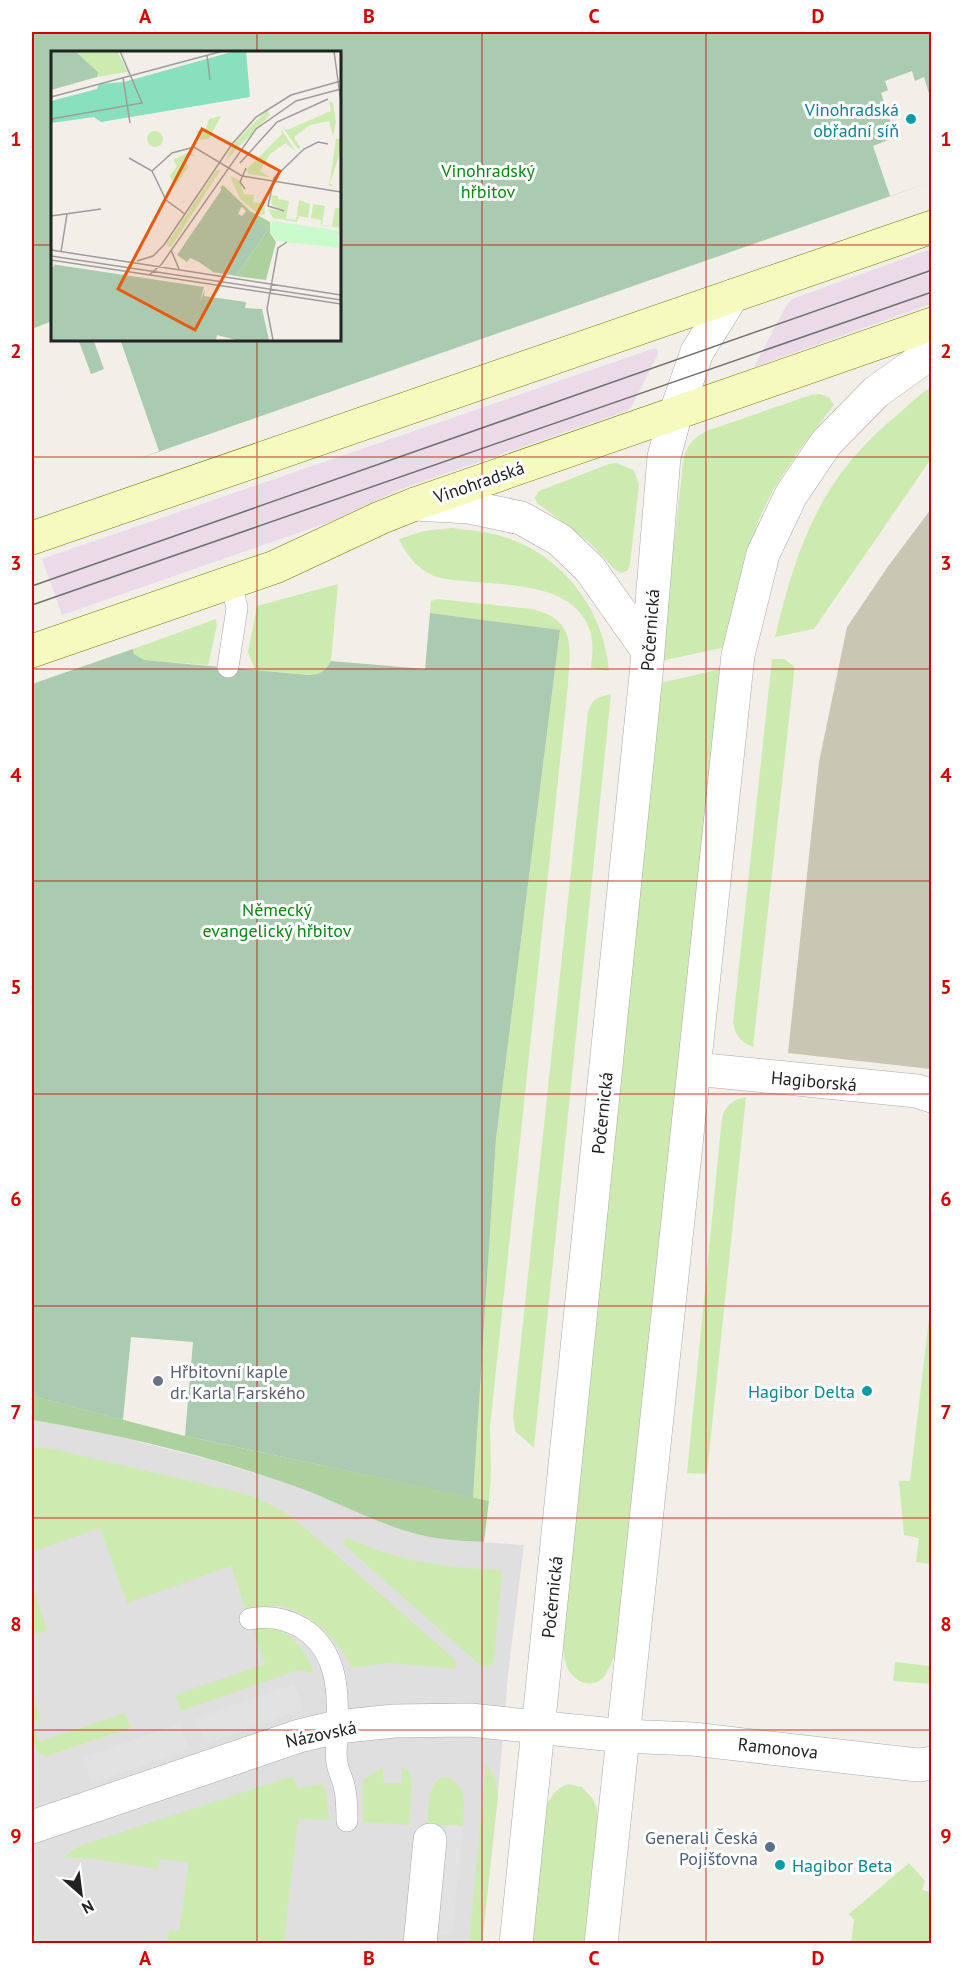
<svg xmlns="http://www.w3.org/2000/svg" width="963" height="1975" viewBox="0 0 963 1975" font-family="'PT Sans',sans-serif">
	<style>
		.residential { fill: #e0dfdf }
		.industrial { fill: #ebdbe8 }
		.construction { fill: #c7c7b4 }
		.grass { fill: #cdebb0 }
		.forest { fill: #add19e }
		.cemetery { fill: #aacbaf }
		.parking { fill: #e2e2e2 }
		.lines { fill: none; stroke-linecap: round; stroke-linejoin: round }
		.service-casing { stroke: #a9a9a9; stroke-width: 22 }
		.minor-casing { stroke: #a9a9a9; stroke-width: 34 }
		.tertiary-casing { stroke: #a9a9a9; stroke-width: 34 }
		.secondary-casing { stroke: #707d05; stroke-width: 34 }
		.service { stroke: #fff; stroke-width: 21 }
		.minor { stroke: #fff; stroke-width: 33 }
		.tertiary { stroke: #fff; stroke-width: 33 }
		.secondary { stroke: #f7fabf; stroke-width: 33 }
		.tram { stroke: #707070; stroke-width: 1.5 }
		.grid { fill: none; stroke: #d40000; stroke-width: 1.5; stroke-opacity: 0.55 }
		.culture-dot { fill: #0f9aa8; stroke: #fff; stroke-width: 2 }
		.worship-dot { fill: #6b7280; stroke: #fff; stroke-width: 2 }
		.service-dot { fill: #5c6f8a; stroke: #fff; stroke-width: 2 }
		.labels { text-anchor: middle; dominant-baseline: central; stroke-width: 6; stroke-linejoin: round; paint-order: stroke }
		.culture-label { font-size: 18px; fill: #0d838f; stroke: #fff; text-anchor: end }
		.park-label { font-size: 18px; fill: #0c8416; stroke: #fff }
		.street-label { font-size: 18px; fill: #222; stroke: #fff }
		.worship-label { font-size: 18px; fill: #5b616d; stroke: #fff; text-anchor: start }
		.service-label { font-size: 18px; fill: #4e5e75; stroke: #fff; text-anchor: end }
		.inset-road { fill: none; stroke: #9f9d99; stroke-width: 1.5 }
		.view { fill: #e8590c; fill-opacity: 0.15; stroke: #e8590c; stroke-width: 3 }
		.inset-edge { fill: none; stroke: #222; stroke-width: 3 }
		.neatline { fill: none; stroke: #d40000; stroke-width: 2 }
		.grid-label { font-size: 20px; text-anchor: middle; font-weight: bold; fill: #d40000 }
	</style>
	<rect width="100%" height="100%" fill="#f2efe9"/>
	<!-- residential -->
	<path class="residential" d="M 32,1420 L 89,1429 L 211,1460 L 291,1484 L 376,1520 L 402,1529 L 451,1540 L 524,1545 L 508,1674 L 498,1795 L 482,1943 L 32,1943 Z"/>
	<!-- industrial -->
	<path class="industrial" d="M 931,249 L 931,304 L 754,367 L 786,306 L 792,299 Z
		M 655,348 L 658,349 L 658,354 L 631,408 L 626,411 L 401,489 L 332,521 L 62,615 L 42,559 Z"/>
	<!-- construction -->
	<path class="construction" d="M 931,509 L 931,1069 L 788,1053 L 819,762 L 847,627 L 889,565 Z"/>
	<!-- grass -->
	<path class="grass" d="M 931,387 L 931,459 L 814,629 L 775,637 C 797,545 820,479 896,416 C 907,406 919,395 931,387 Z
		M 819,394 L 829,397 L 834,405 L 800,449 L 773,490 L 759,519 L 750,547 L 726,647 L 661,661 L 683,463 C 686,446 693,437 709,430 L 811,395 Z
		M 616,463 L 634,470 L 639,485 L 630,564 L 628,570 L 621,573 L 614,569 L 590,543 L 537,503 L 535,497 L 539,491 L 609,464 Z
		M 452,528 C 467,530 483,531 497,535 C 560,551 604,608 609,671 L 591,668 C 592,656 594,643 590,631 C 574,582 507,586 465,581 C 456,580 446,580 437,577 C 420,572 406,555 399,539 L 424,531 Z
		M 338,584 L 331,661 C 326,670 320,675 310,675 L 255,670 L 248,652 L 257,606 Z
		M 438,599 L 532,609 C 577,620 570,647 568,685 L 490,1427 L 491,1476 L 489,1501 L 473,1498 L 496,1139 L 560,631 L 430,613 L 431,601 Z
		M 216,619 L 217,625 L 208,665 L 143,660 L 134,654 L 133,649 Z
		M 772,659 L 784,659 L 794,666 L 794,674 L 753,1047 C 740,1042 735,1035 733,1022 Z
		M 721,669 L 616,1652 C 612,1660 609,1671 603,1678 C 590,1690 573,1681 567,1667 C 563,1656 563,1645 562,1633 L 660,683 Z
		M 611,694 L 534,1448 L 515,1431 L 513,1416 L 588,712 C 592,699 598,697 611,694 Z
		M 746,1097 L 707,1474 L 687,1473 L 722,1117 C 726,1105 734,1099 746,1097 Z
		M 931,1301 L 931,1564 L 916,1562 L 919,1538 L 904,1535 L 899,1481 L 910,1481 Z
		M 32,1447 L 53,1449 L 250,1495 L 285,1512 L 317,1538 L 451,1656 L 455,1661 L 456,1669 L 387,1663 L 351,1668 C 344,1644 305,1608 279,1606 C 268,1605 258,1609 247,1613 L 231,1566 L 127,1603 L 100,1528 L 32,1552 Z
		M 347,1538 L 383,1552 L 412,1560 L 454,1567 L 502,1570 L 494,1662 L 486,1667 L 481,1666 L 351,1551 L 345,1545 L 344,1540 Z
		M 32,1584 L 47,1630 L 32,1635 Z
		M 271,1626 C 294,1635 306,1650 314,1673 L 298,1670 L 181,1711 L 175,1695 L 265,1664 L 253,1628 Z
		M 895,1662 L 931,1666 L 931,1684 L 893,1681 Z
		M 32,1693 L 40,1719 L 32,1722 L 39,1742 L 125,1713 L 131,1728 L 47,1756 C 26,1755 31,1709 32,1693 Z
		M 486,1764 L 495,1778 L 498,1795 L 482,1943 L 469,1943 Z
		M 383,1767 L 384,1783 L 402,1783 L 402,1767 L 409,1771 L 412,1783 L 409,1825 L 363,1822 L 363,1780 Z
		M 293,1777 L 298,1788 L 323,1784 L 326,1793 L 329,1820 L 298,1819 L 284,1943 L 167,1943 L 169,1930 L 179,1931 L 189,1863 L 160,1859 L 158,1869 L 89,1858 L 64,1858 C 70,1849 82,1845 92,1842 L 283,1779 Z
		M 445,1777 C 469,1782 464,1807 463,1826 L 427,1824 C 429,1808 426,1781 445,1777 Z
		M 569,1784 L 582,1787 L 593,1799 L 597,1809 L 598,1830 L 588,1943 L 527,1944 L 544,1813 C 549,1800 554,1788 569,1784 Z
		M 909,1863 L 925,1881 L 922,1890 L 931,1892 L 931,1943 L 851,1943 L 854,1920 L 849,1914 Z"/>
	<!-- forest -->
	<path class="forest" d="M 32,1396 L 185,1436 L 489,1501 L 484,1542 C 463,1541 442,1540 421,1535 C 375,1524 333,1499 289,1484 C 205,1455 118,1434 32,1420 Z"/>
	<!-- cemetery -->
	<path class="cemetery" d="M 32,32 L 931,32 L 931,100 L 924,77 L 915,81 L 912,71 L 885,81 L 888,90 L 881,93 L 896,137 L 873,146 L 890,196 L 931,182 L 138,459 L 159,451 L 120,339 L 339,339 L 339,52 L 52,52 L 52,321 L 32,329 Z
		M 78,339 L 93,339 L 104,369 L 94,373 L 120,449 L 94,373 L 32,395 L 91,374 Z
		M 430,613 L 560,630 L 496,1139 L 473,1498 L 185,1436 L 193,1342 L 131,1337 L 123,1420 L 32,1396 L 32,684 L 133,649 L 134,654 L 144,660 L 309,675 C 320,675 326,670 331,661 L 425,669 Z"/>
	<!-- parking -->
	<path class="parking" d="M 294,1684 L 303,1710 L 205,1744 L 196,1718 Z
		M 180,1723 L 189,1749 L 92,1784 L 83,1758 Z
		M 446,1825 L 463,1826 L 452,1935 L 436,1934 Z"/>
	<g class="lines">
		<!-- service casing -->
		<g class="service-casing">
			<path id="service" d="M 228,667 L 237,608 L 231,583
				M 250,1619 C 269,1615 285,1618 302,1628 C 340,1652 338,1695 337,1735 C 337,1744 335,1754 337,1763 C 338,1770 342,1778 344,1785 C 347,1797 347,1809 347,1821"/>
		</g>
		<!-- minor casing -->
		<g class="minor-casing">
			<path id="minor" d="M 695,1069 L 917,1091 L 932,1096
				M 32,1827 L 299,1736 L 337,1727 L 394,1721 L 470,1720 L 623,1736 L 693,1739 L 908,1764 L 920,1765 L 932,1763
				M 420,1944 L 430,1840"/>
		</g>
		<!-- tertiary casing -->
		<g class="tertiary-casing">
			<path id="tertiary" d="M 415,504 L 469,507 L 521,518 L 560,540 L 590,569 L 648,651
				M 516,1944 L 646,675 L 664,457 L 676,412 L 697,352 L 732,296
				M 601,1944 L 738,655 L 763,554 L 791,495 L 826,443 L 876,392 L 932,352"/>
		</g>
		<!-- secondary casing -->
		<g class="secondary-casing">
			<path id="secondary" d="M 32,538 L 932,227
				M 32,651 L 275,567 L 380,518 L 415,504 L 932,324"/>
		</g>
		<!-- service -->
		<use href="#service" class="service"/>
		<!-- minor -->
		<use href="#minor" class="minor"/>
		<!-- tertiary -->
		<use href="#tertiary" class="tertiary"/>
		<!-- secondary -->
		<use href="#secondary" class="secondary"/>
		<!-- tram -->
		<path class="tram" d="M 32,586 L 932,270
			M 32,605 L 932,292"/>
	</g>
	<!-- grid -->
	<path class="grid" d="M 257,32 L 257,52M 482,32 L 482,1944M 706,32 L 706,1944M 32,245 L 52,245M 339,245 L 932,245M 257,339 L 257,1944M 32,457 L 932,457M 32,669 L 932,669M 32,881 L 932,881M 32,1094 L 932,1094M 32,1306 L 932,1306M 32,1518 L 932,1518M 32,1730 L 932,1730"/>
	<!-- markers -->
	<g class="culture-dot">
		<circle cx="911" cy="119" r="6"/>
		<circle cx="867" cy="1391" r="6"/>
		<circle cx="780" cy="1865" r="6"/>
	</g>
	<circle class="worship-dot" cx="158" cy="1381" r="6"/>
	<circle class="service-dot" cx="770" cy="1847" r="6"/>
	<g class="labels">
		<!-- culture labels -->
		<g class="culture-label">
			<text x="899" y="109">Vinohradská<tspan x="899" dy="21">obřadní síň</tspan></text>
			<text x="855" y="1391">Hagibor Delta</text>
			<text x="792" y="1865" text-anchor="start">Hagibor Beta</text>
		</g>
		<!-- park labels -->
		<g class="park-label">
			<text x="488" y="170">Vinohradský<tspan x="488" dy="21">hřbitov</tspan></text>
			<text x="277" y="909">Německý<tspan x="277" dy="21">evangelický hřbitov</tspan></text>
		</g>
		<!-- street labels -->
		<g class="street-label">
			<text transform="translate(479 482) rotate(-19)">Vinohradská</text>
			<text transform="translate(650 630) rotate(-86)">Počernická</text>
			<text transform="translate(814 1081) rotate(5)">Hagiborská</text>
			<text transform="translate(602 1113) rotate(-84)">Počernická</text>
			<text transform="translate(552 1597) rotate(-84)">Počernická</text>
			<text transform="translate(321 1734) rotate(-12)">Názovská</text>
			<text transform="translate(778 1748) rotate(6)">Ramonova</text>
		</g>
		<!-- worship labels -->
		<g class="worship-label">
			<text x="170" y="1371">Hřbitovní kaple<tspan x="170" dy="21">dr. Karla Farského</tspan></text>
		</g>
		<!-- service labels -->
		<g class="service-label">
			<text x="758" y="1837">Generali Česká<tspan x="758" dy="21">Pojišťovna</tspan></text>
		</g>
	</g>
	<!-- overview -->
	<g transform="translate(51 51)">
		<rect width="290" height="290" fill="#f2efe9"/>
		<path d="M 24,0 L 66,0 L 77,21 L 46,26 L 47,21 ZM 278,50 L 282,52 L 285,71 L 282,86 L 278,70 L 259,74 L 243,86 L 250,97 L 247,98 L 232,77 L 236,79 L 280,60 ZM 216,59 L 219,64 L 174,110 L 183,92 ZM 170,65 L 158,88 L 149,89 L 145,80 L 155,77 L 158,68 ZM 230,78 L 245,101 L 235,92 L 219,103 L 209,120 L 219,126 L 197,123 L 196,118 L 231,83 ZM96 88a8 8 0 1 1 16 0a8 8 0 1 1-16 0ZM 289,87 L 289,102 L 279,132 L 283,135 L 278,135 L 285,88 ZM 138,101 L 145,105 L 135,105 L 137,116 L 124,136 L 119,125 L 126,115 L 122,109 ZM 170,118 L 120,196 L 115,194 L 165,120 ZM 179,125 L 188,129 L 193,143 L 203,144 L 202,151 L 209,152 L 213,146 L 214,163 L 209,164 L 189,148 ZM 220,144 L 227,145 L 227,148 L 238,150 L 235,168 L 245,169 L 248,149 L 259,153 L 257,167 L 248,165 L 246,171 L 222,167 L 217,158 L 233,161 L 221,154 ZM 262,153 L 274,155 L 271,174 L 281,175 L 284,157 L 289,157 L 289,177 L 270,174 L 270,169 L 260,167 Z" fill="#cdebb0"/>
		<path d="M 172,134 L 199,160 L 219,171 L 219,182 L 225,191 L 215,229 L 185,225 L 217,179 L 169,137 Z" fill="#add19e"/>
		<path d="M 0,0 L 24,0 L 47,21 L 46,26 L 0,39 ZM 171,138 L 191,155 L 187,163 L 191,165 L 196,159 L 217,179 L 185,225 L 162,221 L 148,211 L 139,207 L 136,211 L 126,204 ZM 0,213 L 153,236 L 149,250 L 154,238 L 153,245 L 195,251 L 194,257 L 211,258 L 218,289 L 185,289 L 166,284 L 165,289 L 0,289 L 0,217 L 4,214 Z" fill="#aacbaf"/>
		<path d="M 221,170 L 289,180 L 286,186 L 289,197 L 226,190 L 219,181 Z" fill="#c8facc"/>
		<path d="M 184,0 L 195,0 L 199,46 L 50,71 L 43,66 L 0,72 L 0,50 L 46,38 L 48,33 L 73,31 Z" fill="#88e0be"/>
		<path class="inset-road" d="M 283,0 L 290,52M 156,4 L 159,29M 72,27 L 79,72M 0,46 L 172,0M 0,68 L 91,52 L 69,0M 78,107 L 101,120 L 115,149 L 134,163M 189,112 L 226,71 L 277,48M 101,120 L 121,102 L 143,96 L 191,125 L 290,141M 194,138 L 189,131 L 195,117M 233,160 L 217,155 L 223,127 L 253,98 L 267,91 L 277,93M 0,165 L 50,158M 0,199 L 290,244M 120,199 L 128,218M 10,201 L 16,163M 0,205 L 290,249M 0,209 L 290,253M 86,210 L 102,205 L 113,194 L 181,93 L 205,66 L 240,44 L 290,30M 98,224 L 110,214 L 205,78 L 245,50 L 290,38M 222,289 L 216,258 L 227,197 L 236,191"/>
		<path class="view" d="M 151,78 L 229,120 L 144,279 L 67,238 Z"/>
		<rect width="290" height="290" class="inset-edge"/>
	</g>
	<!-- border -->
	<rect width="963" height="1975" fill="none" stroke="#ffffff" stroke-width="66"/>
	<!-- north arrow -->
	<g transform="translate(81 1894) rotate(152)" stroke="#ffffff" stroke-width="4.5" paint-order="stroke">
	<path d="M0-4.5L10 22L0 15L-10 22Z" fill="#222222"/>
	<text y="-9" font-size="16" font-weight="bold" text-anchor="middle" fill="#222222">N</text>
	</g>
	<rect x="33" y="33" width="897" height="1909" class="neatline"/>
	<g class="grid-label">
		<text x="145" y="23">A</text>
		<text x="369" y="23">B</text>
		<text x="594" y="23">C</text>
		<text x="818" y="23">D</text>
		<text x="16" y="146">1</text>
		<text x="946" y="146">1</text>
		<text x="16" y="358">2</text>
		<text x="946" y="358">2</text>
		<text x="16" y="570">3</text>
		<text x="946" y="570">3</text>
		<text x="16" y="782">4</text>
		<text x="946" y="782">4</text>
		<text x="16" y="994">5</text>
		<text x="946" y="994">5</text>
		<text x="16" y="1206">6</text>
		<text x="946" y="1206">6</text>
		<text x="16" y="1419">7</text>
		<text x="946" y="1419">7</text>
		<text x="16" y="1631">8</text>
		<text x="946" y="1631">8</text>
		<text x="16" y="1843">9</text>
		<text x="946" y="1843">9</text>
		<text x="145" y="1965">A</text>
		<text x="369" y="1965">B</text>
		<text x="594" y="1965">C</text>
		<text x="818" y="1965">D</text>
	</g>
</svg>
